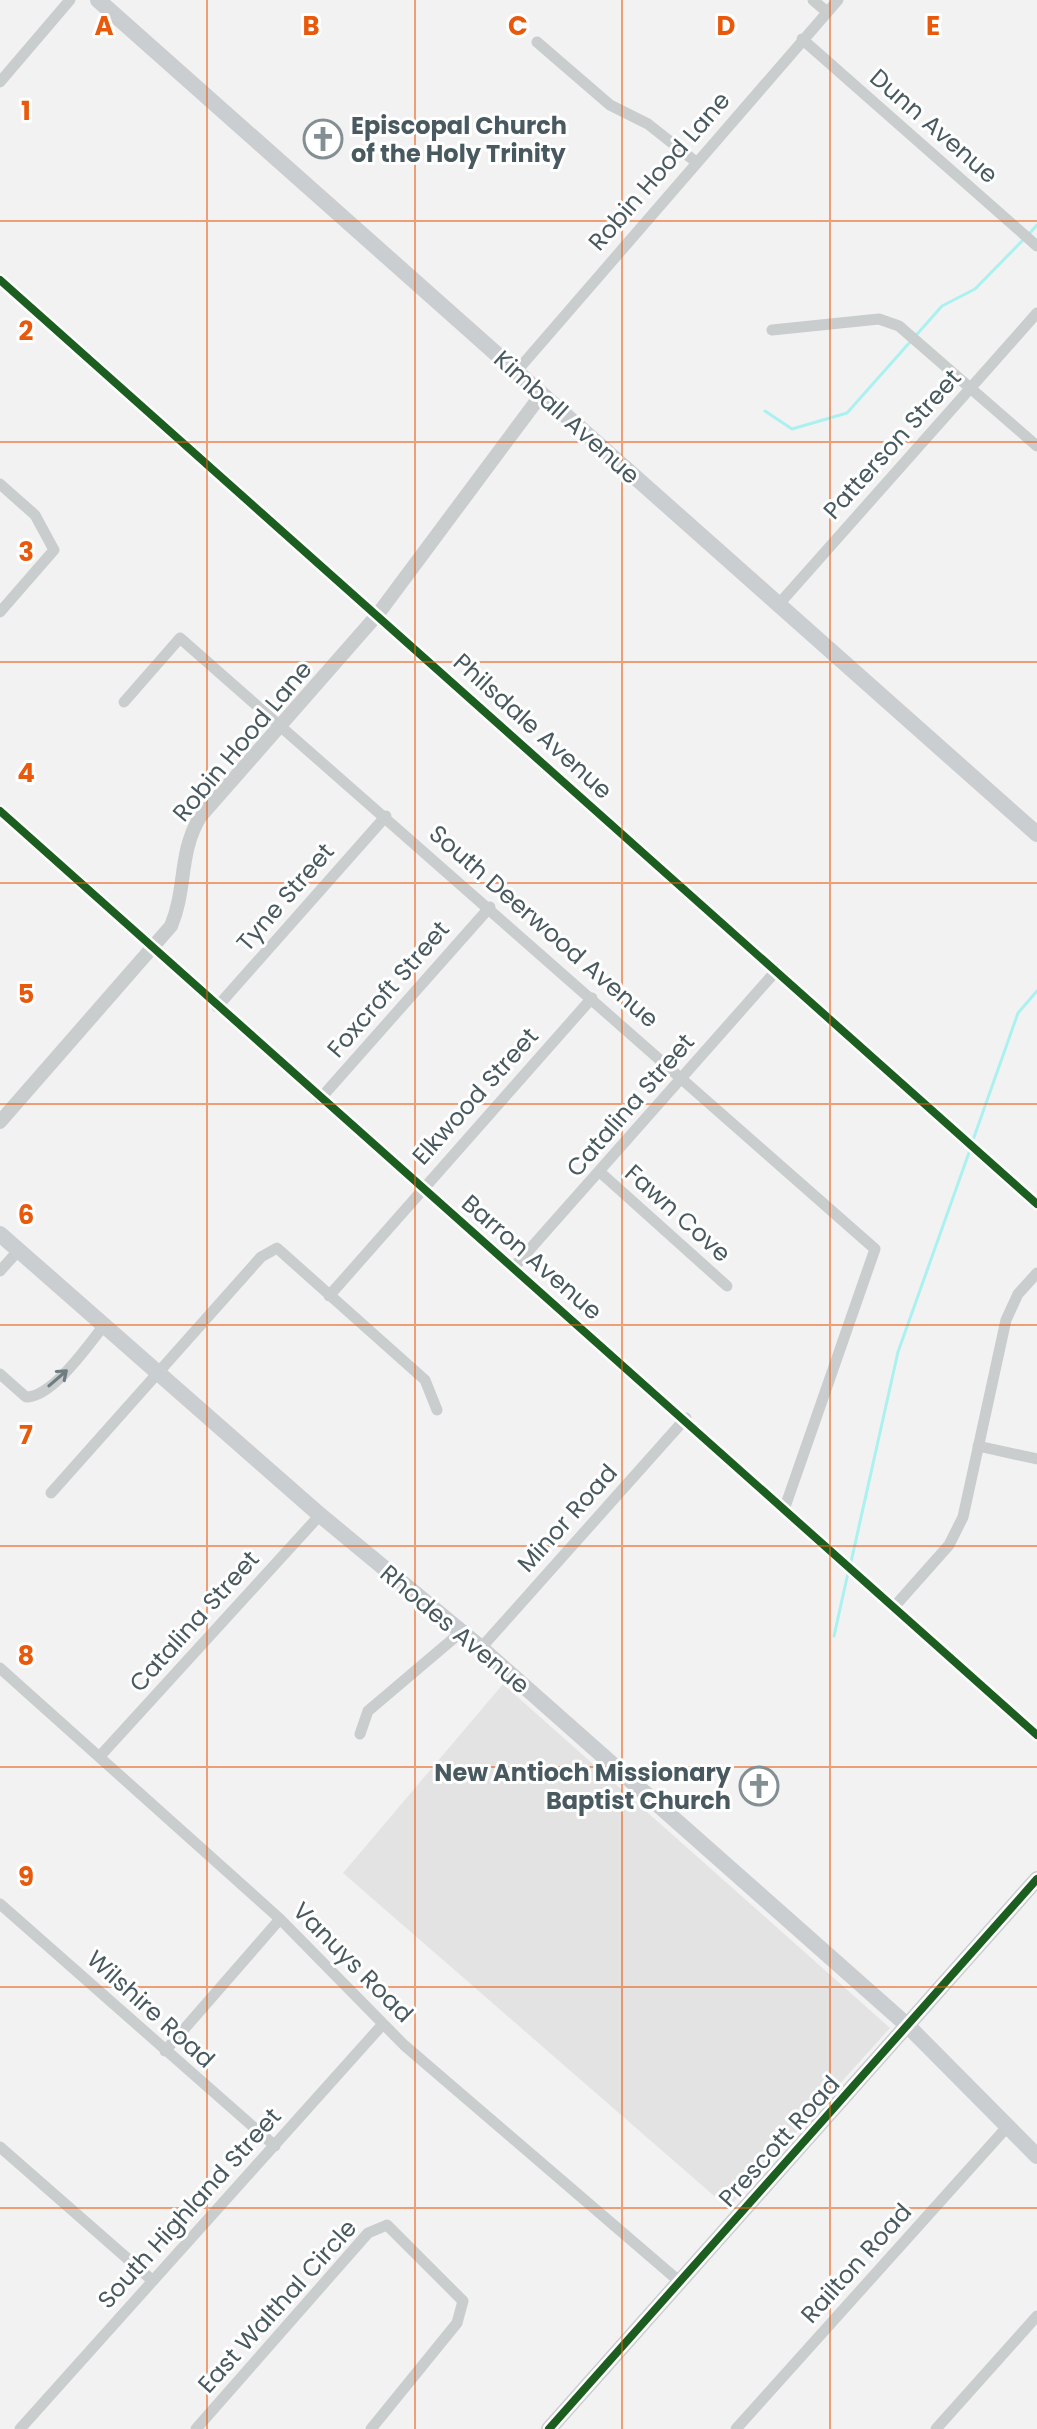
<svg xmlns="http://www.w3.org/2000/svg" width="1037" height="2429" viewBox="0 0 1037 2429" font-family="Poppins,sans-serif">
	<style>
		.education { fill: #e4e3e4 }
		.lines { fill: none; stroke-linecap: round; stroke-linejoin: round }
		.stream { stroke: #aaf1ef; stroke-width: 3 }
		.minor { stroke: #c9cdce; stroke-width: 11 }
		.tertiary { stroke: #c9cdce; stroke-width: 14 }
		.secondary { stroke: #caced0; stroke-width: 16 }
		.cycleway-casing { stroke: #fff; stroke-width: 13 }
		.cycleway { stroke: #1b5e20; stroke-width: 8 }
		.oneway { stroke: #6f7c81 }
		.grid { fill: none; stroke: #e8590c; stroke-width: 2; stroke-opacity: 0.55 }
		.labels { text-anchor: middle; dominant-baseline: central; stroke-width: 6; stroke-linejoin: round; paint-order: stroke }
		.poi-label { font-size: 24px; font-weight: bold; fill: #485a60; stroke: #fff; text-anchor: start }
		.street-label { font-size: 24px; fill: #485a60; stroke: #fff }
		.grid-label { font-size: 26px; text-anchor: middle; font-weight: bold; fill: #e8590c; stroke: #fff; stroke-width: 6; stroke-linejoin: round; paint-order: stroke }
	</style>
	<rect width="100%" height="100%" fill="#f3f2f2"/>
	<!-- education -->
	<path class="education" d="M 503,1684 L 890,2028 L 728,2208 L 343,1873 Z"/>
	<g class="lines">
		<!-- stream -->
		<path class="stream" d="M 1029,234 L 1037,225
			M 765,411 L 792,429 L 847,413 L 942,306 L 975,289 L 1024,239
			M 973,1140 L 1018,1013 L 1037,991
			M 851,1562 L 898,1352 L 971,1147
			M 834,1636 L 848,1573"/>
		<!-- minor -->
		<path class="minor" d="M 813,0 L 827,12
			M 802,39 L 1037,246
			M 537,42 L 610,105 L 648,124 L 696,162
			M 0,82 L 70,0
			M 0,280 L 1037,1204
			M 772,330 L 879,319 L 899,326 L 1037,446
			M 516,372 L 838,0
			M 0,484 L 35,515 L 54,550 L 0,612
			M 779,604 L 1037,313
			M 124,702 L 180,638 L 875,1249 L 785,1507
			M 0,811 L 1037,1735
			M 217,1007 L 386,816
			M 320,1099 L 490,907
			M 601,1173 L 727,1286
			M 515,1266 L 776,971
			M 0,1271 L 18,1251
			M 329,1296 L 592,998
			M 0,1374 L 26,1397 C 53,1397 89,1344 105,1324
			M 978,1446 L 1037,1459
			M 51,1493 L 261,1257 L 277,1248 L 425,1380 L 437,1410
			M 894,1607 L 949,1545 L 963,1517 L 1006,1320 L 1018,1294 L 1037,1273
			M 481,1648 L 686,1418
			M 0,1668 L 280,1919 L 404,2045 L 680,2282
			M 360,1734 L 368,1711 L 460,1633
			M 101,1755 L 320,1515
			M 0,1904 L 275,2146
			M 165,2051 L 280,1919
			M 0,2147 L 153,2281
			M 20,2429 L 383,2024
			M 196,2429 L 368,2233 L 387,2225 L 463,2301 L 457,2323 L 371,2429
			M 736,2429 L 1008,2126
			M 936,2429 L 1037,2316"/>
		<!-- tertiary -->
		<path class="tertiary" d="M 0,1122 L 171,926 C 187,888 178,854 200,817 L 378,614 L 541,395"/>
		<!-- secondary -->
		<path class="secondary" d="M 98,0 L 1037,834
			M 0,1234 L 320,1515 L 481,1648 L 908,2026 L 1037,2156
			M 549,2429 L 1037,1879"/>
		<!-- cycleway casing -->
		<g class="cycleway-casing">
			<path id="cycleway" d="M 0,280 L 1037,1204
				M 0,811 L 1037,1735
				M 549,2429 L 1037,1879"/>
		</g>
		<!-- cycleway -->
		<use href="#cycleway" class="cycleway"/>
	</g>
	<!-- one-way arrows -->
	<defs><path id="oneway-shaft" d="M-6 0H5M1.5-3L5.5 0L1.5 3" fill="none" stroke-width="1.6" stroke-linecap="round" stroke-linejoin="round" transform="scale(2)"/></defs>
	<use class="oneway" href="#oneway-shaft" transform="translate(58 1378) rotate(-41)"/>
	<!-- grid -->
	<path class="grid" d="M 207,0 L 207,2429M 415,0 L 415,2429M 622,0 L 622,2429M 830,0 L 830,2429M 0,221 L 1037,221M 0,442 L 1037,442M 0,662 L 1037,662M 0,883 L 1037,883M 0,1104 L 1037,1104M 0,1325 L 1037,1325M 0,1546 L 1037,1546M 0,1767 L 1037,1767M 0,1987 L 1037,1987M 0,2208 L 1037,2208"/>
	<!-- icons -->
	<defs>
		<g id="church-ring" transform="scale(2)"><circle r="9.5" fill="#fff" stroke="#848f93" stroke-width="1.5"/><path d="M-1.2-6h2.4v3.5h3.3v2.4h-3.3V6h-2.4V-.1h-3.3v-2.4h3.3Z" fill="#848f93"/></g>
	</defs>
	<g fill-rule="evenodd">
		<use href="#church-ring" x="323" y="139"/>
		<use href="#church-ring" x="759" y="1786"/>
	</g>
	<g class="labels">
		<!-- poi labels -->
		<g class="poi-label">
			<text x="351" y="125">Episcopal Church<tspan x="351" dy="28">of the Holy Trinity</tspan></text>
			<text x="731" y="1772" text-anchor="end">New Antioch Missionary<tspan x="731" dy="28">Baptist Church</tspan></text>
		</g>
		<!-- street labels -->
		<g class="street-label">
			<text transform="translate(934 126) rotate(41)">Dunn Avenue</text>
			<text transform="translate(659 171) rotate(-49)">Robin Hood Lane</text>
			<text transform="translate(567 417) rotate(42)">Kimball Avenue</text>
			<text transform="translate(892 444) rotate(-48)">Patterson Street</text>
			<text transform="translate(533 726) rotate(42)">Philsdale Avenue</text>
			<text transform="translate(242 741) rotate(-50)">Robin Hood Lane</text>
			<text transform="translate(285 897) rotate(-49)">Tyne Street</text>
			<text transform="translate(544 926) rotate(41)">South Deerwood Avenue</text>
			<text transform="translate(388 989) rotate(-49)">Foxcroft Street</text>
			<text transform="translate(475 1096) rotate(-48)">Elkwood Street</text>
			<text transform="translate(630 1105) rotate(-49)">Catalina Street</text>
			<text transform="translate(678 1213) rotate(42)">Fawn Cove</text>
			<text transform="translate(532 1257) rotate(41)">Barron Avenue</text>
			<text transform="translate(567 1518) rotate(-48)">Minor Road</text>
			<text transform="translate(194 1621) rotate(-48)">Catalina Street</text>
			<text transform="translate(455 1629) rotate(40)">Rhodes Avenue</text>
			<text transform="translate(353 1962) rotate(45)">Vanuys Road</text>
			<text transform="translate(151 2009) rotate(42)">Wilshire Road</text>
			<text transform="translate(779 2141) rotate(-48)">Prescott Road</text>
			<text transform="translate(189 2208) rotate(-48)">South Highland Street</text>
			<text transform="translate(856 2263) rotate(-48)">Railton Road</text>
			<text transform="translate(277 2306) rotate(-48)">East Walthal Circle</text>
		</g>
	</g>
	<g class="grid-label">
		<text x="104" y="35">A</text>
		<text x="311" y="35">B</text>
		<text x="518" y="35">C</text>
		<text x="726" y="35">D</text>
		<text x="933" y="35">E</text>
		<text x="26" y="120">1</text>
		<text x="26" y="340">2</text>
		<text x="26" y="561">3</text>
		<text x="26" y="782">4</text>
		<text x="26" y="1003">5</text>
		<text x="26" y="1224">6</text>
		<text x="26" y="1444">7</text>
		<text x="26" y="1665">8</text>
		<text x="26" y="1886">9</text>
	</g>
</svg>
